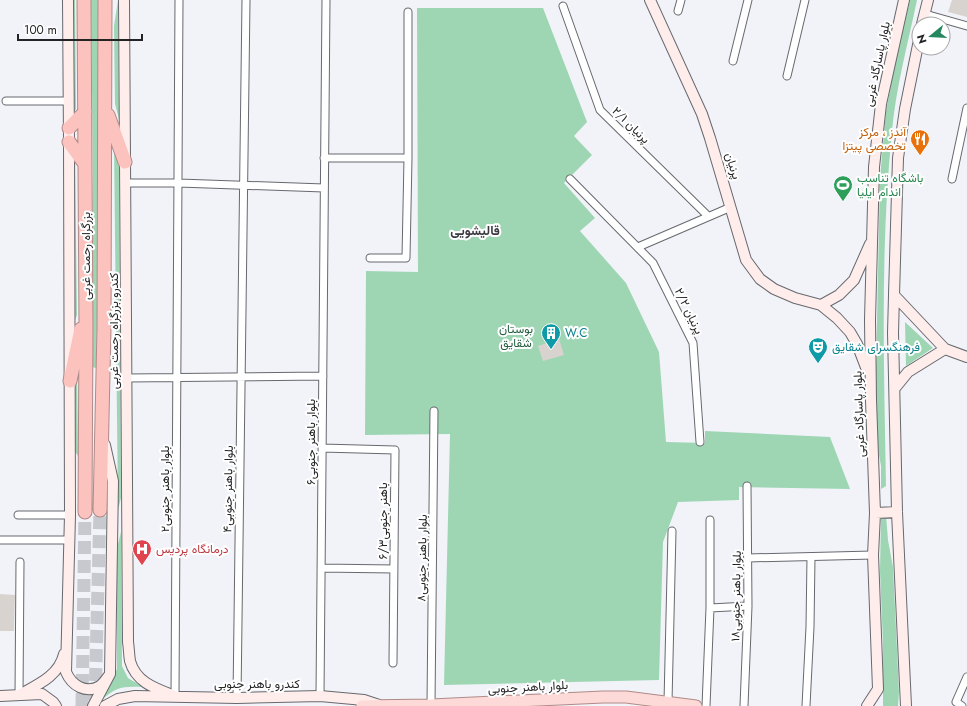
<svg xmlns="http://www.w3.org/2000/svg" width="967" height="706" viewBox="0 0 967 706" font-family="Jost,Vazirmatn,sans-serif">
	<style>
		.green { fill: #9ed6b4 }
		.building { fill: #d9d3d0 }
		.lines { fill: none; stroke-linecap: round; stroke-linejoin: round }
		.highway-tunnel { stroke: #c8c9cf; stroke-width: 13; stroke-dasharray: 13 6; stroke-linecap: butt }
		.street-casing { stroke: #67696e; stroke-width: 9 }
		.secondary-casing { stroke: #67696e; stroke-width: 12 }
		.primary-casing { stroke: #b08a88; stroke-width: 13 }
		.highway-casing { stroke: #b08a88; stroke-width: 15 }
		.street { stroke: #fff; stroke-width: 7 }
		.secondary { stroke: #feedeb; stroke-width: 10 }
		.primary { stroke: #fddad7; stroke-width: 11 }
		.highway { stroke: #fcc2bd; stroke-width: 13 }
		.labels { text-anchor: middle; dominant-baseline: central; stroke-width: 4; stroke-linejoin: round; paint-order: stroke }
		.street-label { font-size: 12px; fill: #232325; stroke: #fff }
		.food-label { font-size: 12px; fill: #c56008; stroke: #fff; text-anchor: end }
		.leisure-label { font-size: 12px; fill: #27864d; stroke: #fff; text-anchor: start }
		.park-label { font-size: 12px; fill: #225e3f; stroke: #fff }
		.culture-label { font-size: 12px; fill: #0d838f; stroke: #fff; text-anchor: start }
		.health-label { font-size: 12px; fill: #be3a42; stroke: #fff; text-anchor: start }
		.neighbourhood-label { font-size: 13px; font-weight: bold; fill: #393a3f; stroke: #fff }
	</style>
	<rect width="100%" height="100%" fill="#f1f3f9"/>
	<!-- green -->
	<path class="green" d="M 71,0 L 75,0 L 76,109 L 73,114 Z
		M 91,0 L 98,0 L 100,194 L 96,368 L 92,367 L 93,173 Z
		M 118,0 L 119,119 L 115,104 L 114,26 Z
		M 910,0 L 917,0 C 908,43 896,87 892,131 C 880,249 884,368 886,486 L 881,489 L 881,466 L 876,438 L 876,368 L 880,178 L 886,111 L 896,59 Z
		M 417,8 L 543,8 L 587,122 L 574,136 L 592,155 L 564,183 L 595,218 L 580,231 L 626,283 L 659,352 L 666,442 L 705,443 L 705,431 L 830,437 L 850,489 L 739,487 L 739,500 L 678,502 L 663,542 L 659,680 L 444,685 L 450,434 L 365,435 L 366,271 L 418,272 Z
		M 114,142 L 119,162 L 121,498 L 118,510 Z
		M 73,153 L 75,160 L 77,315 L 73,325 Z
		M 905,322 L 933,348 L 906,366 Z
		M 77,366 L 78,456 L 74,450 L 74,373 Z
		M 881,515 L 886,515 L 888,540 L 893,567 L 899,692 L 898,706 L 883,706 L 883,643 L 880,571 Z
		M 121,532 L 122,666 L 128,678 L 143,687 C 122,686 117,687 101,700 L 117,669 L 117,548 Z"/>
	<!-- building -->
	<path class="building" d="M 952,0 L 967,0 L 967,17 L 948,12 Z
		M 559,339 L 564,355 L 543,361 L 538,346 Z
		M 0,594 L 15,595 L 14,631 L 0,631 Z"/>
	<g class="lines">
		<!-- highway-tunnel -->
		<path class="highway-tunnel" d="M 95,700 L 100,510
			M 82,706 L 85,512"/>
		<!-- street casing -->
		<g class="street-casing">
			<path id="street" d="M 563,6 L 600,110 L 708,216
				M 678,11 L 681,0
				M 925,14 L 967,26
				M 733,61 L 748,0
				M 787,76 L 805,0
				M 6,101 L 68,101
				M 324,158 L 408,158
				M 570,179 L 653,263 L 693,343 L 700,442
				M 952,179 L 967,108
				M 126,183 L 179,183 L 324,188
				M 638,247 L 731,207
				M 370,258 L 406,258 L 408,158 L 408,12
				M 127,378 L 323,376
				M 322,448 L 395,450 L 393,663
				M 18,515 L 70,515
				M 0,540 L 69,540
				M 748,558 L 873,555
				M 321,568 L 394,569
				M 710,608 L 748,606
				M 19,695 L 20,562
				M 175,696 L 179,0
				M 320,696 L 326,0
				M 237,698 L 246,0
				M 668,702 L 672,531
				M 431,705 L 434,411
				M 706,706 L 710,608 L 710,520
				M 744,706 L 748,606 L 747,486
				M 806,706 L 810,627 L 811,557
				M 962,706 L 956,702 L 967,677"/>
		</g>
		<!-- secondary casing -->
		<g class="secondary-casing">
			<path id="secondary" d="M 68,0 L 69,142 L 70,515 L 66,672 C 72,686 86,694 100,686 C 104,683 107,678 110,674
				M 124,0 L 128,642 C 129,648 129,655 130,661 C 136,683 157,689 175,696
				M 650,0 L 702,114 L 710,138 L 746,260 L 760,279 L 774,289 L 795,298 L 821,305 L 837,318 L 850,332 L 857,344 L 867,370
				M 922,24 L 928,0
				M 894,295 L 945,349 L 967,357
				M 821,305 L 839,295 L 854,280 L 870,244
				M 895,388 L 908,372 L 945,349
				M 875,513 L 897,512
				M 19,695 C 37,685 59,676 64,654
				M 0,696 L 42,694 L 53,702 L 56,706
				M 93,706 L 110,674 L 113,481 L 105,445
				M 105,706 L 118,699 L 135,696 L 237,698 L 320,696 L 364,700 L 379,705
				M 867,706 L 878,689 L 873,555 L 875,513 L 871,400 L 870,320 L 874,167 L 881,104 L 904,0
				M 906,706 L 897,512 L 893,333 L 894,295 L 898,158 L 905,109 L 919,40"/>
		</g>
		<!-- primary casing -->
		<g class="primary-casing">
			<path id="primary" d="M 362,706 L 431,705 L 603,697 L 626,697 L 696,706"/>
		</g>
		<!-- highway casing -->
		<g class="highway-casing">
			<path id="highway" d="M 84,0 L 86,329 L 85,512
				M 108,115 L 125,162
				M 69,128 L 85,112
				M 69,142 L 85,164
				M 70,381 L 81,329
				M 100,510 L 104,328 L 105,0"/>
		</g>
		<!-- street -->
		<use href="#street" class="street"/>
		<!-- secondary -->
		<use href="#secondary" class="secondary"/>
		<!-- primary -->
		<use href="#primary" class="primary"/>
		<!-- highway -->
		<use href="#highway" class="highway"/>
	</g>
	<!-- icons -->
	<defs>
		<g id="restaurant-pin" transform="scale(1)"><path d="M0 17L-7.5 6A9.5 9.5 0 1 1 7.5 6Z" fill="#e8710a" stroke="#fff"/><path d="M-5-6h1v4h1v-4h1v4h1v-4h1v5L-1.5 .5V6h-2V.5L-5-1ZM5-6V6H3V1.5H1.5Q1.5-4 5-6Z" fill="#fff"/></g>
		<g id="stadium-pin" transform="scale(1)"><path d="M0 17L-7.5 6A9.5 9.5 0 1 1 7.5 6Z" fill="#2e9e5b" stroke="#fff"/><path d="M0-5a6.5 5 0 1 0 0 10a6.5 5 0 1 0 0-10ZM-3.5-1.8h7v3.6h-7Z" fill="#fff"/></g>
		<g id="building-pin" transform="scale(1)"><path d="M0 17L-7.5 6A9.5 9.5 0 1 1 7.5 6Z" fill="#0f9aa8" stroke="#fff"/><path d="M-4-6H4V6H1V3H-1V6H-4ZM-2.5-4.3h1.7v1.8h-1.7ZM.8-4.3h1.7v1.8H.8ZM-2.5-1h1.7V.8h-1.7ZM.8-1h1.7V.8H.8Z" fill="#fff"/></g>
		<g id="theatre-pin" transform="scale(1)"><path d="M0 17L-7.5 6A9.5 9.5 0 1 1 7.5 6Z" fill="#0f9aa8" stroke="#fff"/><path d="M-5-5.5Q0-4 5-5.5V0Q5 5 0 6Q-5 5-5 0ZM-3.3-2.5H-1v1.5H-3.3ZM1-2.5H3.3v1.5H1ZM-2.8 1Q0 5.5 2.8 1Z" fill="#fff"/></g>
		<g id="hospital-pin" transform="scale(1)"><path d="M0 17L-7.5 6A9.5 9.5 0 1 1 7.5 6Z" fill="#e0444e" stroke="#fff"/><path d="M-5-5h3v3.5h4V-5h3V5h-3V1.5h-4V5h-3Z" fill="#fff"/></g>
	</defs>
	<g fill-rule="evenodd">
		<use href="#restaurant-pin" x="920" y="139"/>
		<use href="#stadium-pin" x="843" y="185"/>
		<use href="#building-pin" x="551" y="333"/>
		<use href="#theatre-pin" x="818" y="347"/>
		<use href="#hospital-pin" x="142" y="549"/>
	</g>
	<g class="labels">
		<!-- street labels -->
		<g class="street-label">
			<text transform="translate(877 64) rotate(-78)">بلوار پاسارگاد غربی</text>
			<text transform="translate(631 125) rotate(44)">پرنیان ۲/۱</text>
			<text transform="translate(733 166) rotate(73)">پرنیان</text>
			<text transform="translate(86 256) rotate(-90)">بزرگراه رحمت غربی</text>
			<text transform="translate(689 311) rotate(64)">پرنیان ۲/۲</text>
			<text transform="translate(114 331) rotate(-90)">کندرو بزرگراه رحمت غربی</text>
			<text transform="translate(859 414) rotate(-92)">بلوار پاسارگاد غربی</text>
			<text transform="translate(311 442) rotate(-90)">بلوار باهنر جنوبی۶</text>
			<text transform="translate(165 489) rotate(-90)">بلوار باهنر جنوبی۲</text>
			<text transform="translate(228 489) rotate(-89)">بلوار باهنر جنوبی۴</text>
			<text transform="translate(383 521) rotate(-90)">۶/۳باهنر جنوبی</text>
			<text transform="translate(422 558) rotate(-89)">۸بلوار باهنر جنوبی</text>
			<text transform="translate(736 596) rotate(-89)">۱۸بلوار باهنر جنوبی</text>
			<text x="257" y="684">کندرو باهنر جنوبی</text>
			<text transform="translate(528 687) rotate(-3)">بلوار باهنر جنوبی</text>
		</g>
		<!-- food labels -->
		<g class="food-label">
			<text x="906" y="132">آندز ، مرکز<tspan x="906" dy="14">تخصصی پیتزا</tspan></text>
		</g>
		<!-- leisure labels -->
		<g class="leisure-label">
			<text x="857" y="178">باشگاه تناسب<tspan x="857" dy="14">اندام ایلیا</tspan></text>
		</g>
		<!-- park labels -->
		<g class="park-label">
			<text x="516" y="329">بوستان<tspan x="516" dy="14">شقایق</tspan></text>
		</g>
		<!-- culture labels -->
		<g class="culture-label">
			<text x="565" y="333">W.C</text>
			<text x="832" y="347">فرهنگسرای شقایق</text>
		</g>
		<!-- health labels -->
		<g class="health-label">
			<text x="156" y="549">درمانگاه پردیس</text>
		</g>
		<!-- neighbourhood labels -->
		<g class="neighbourhood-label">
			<text x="475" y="230">قالیشویی</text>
		</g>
	</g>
	<!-- north arrow -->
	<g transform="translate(931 36) rotate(252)"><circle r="19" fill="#ffffff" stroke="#a7a7a8"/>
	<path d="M0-3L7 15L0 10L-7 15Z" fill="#248760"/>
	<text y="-6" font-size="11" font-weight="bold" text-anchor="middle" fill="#232325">N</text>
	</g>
	<!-- scale -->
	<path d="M18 34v6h124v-6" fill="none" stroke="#232325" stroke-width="2"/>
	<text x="24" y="34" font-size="12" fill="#232325" stroke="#ffffff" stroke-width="3" paint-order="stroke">100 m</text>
</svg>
